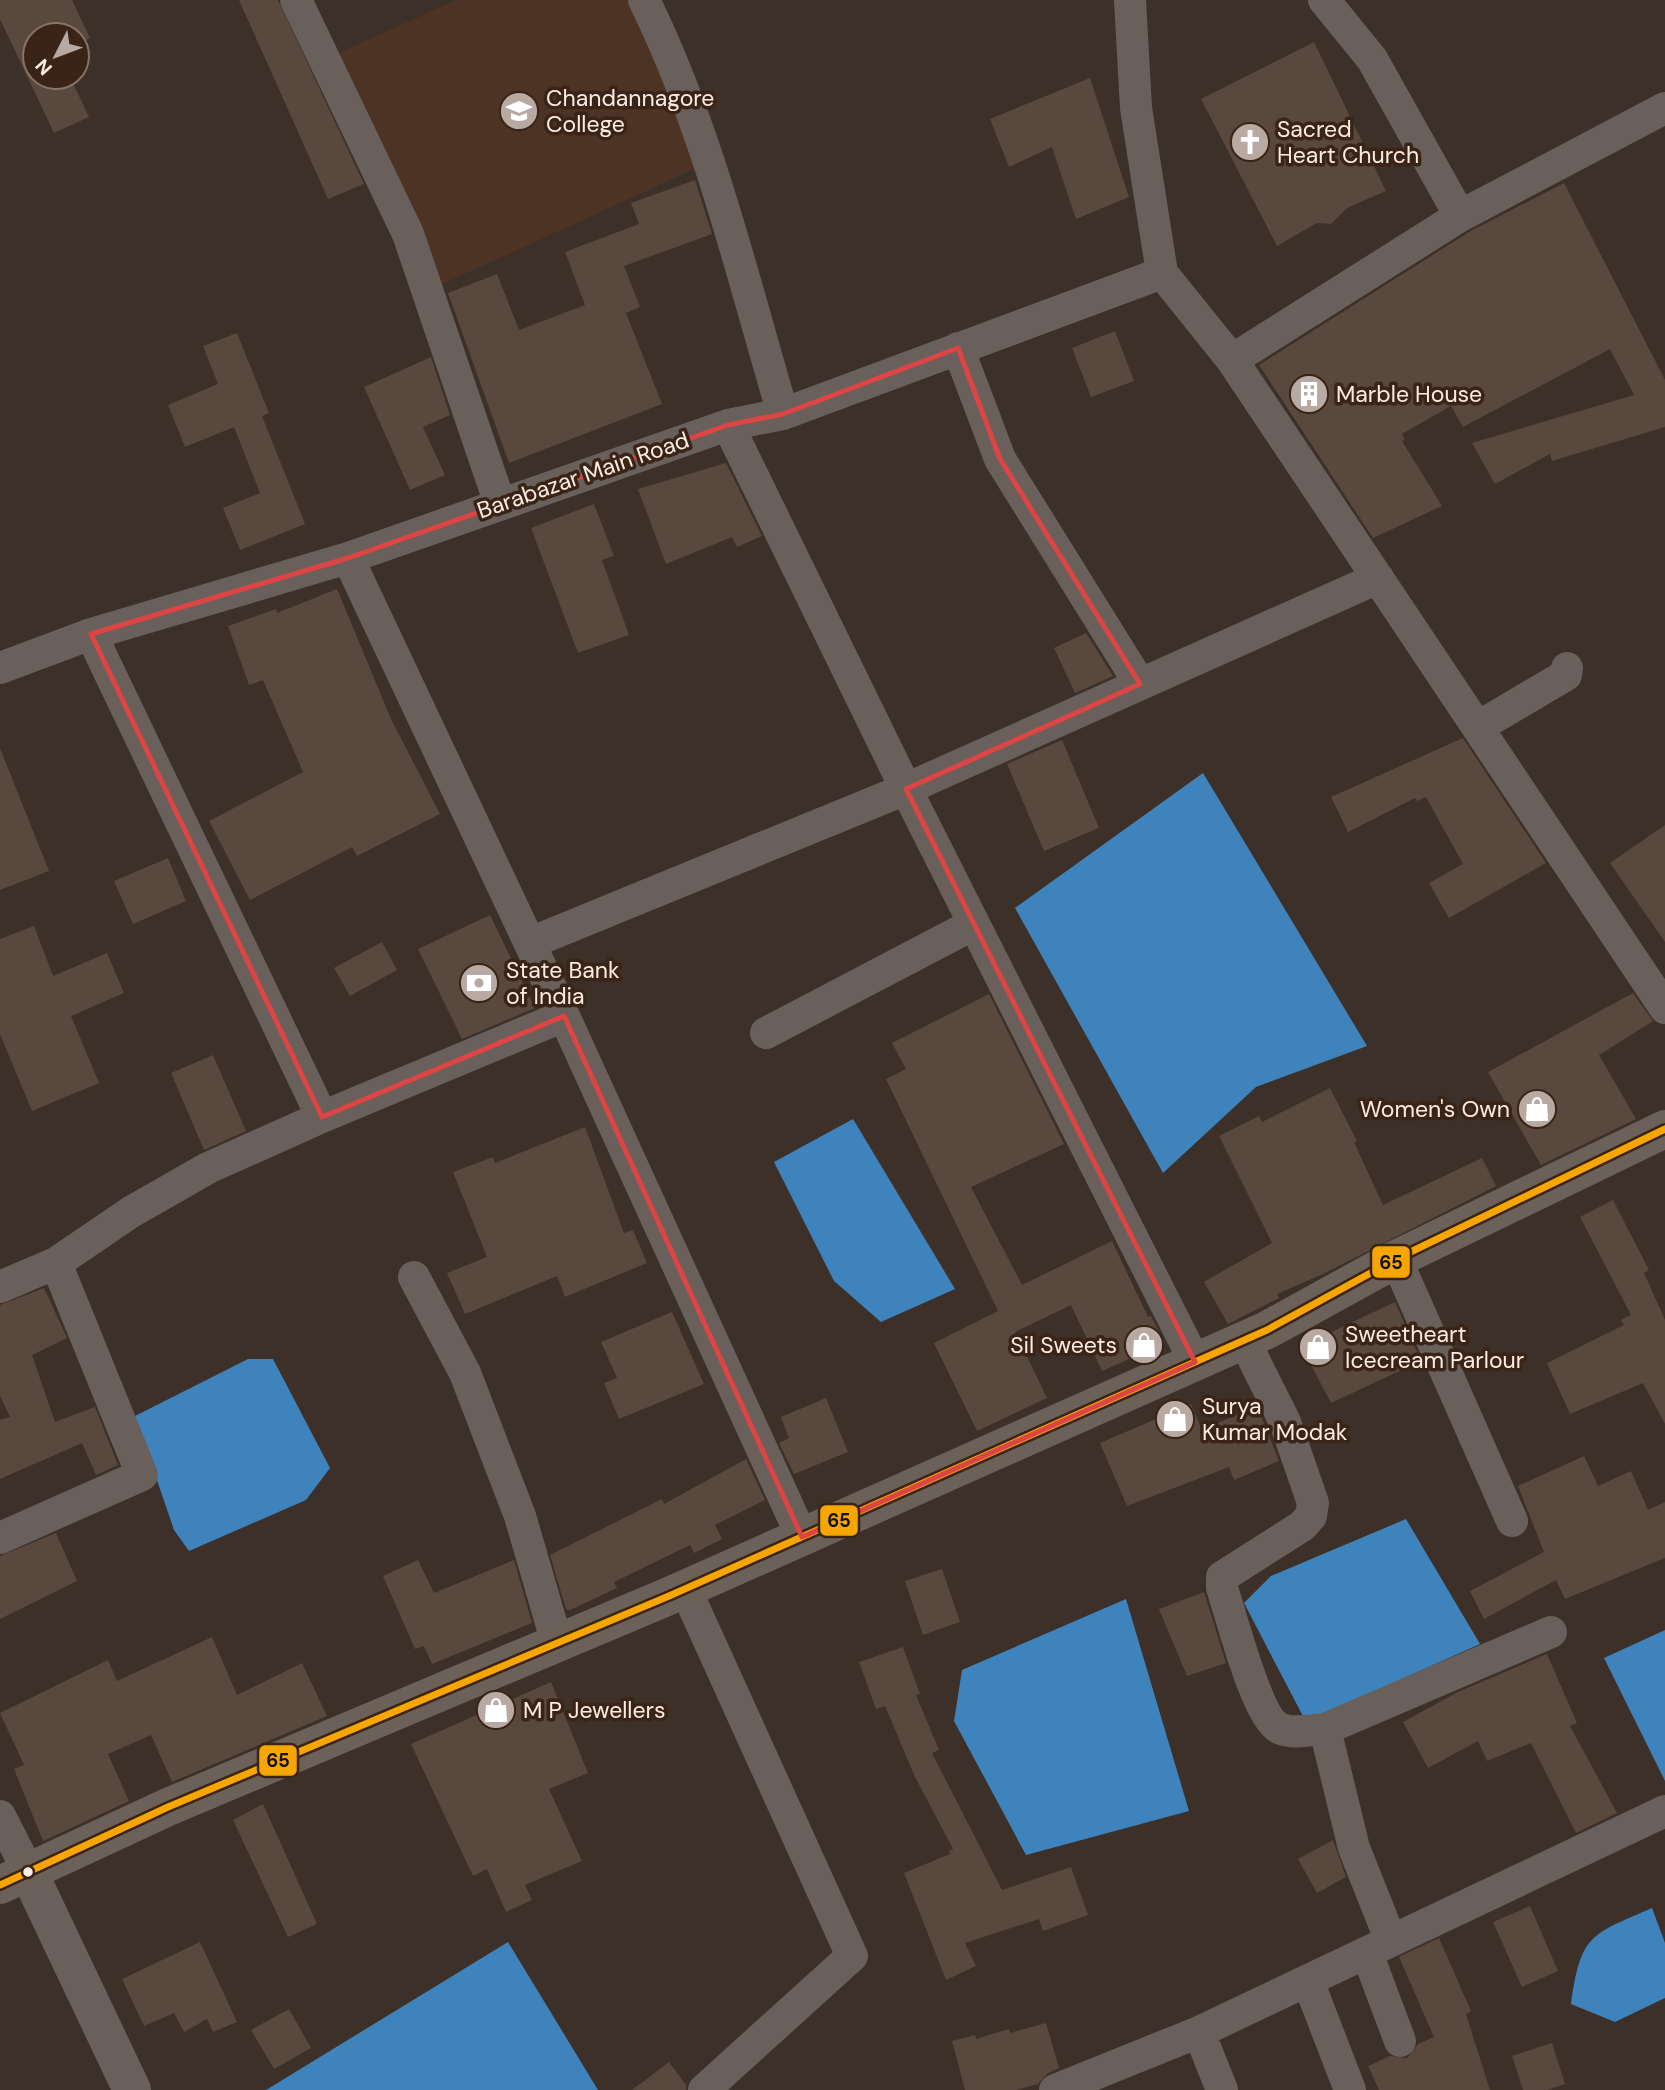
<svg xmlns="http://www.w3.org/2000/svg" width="1665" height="2090" viewBox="0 0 1665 2090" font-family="'DM Sans',sans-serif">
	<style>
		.built { fill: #4d3324 }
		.water { fill: #3f83bc }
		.building { fill: #59483e }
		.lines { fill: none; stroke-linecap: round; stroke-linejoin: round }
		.minor { stroke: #69605b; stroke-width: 32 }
		.tertiary { stroke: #69605b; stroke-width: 38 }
		.primary { stroke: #6b6159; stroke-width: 38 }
		.bus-1-casing { stroke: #392417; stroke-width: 12 }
		.bus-1 { stroke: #f7a600; stroke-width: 7 }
		.marked { fill: none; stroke: #dc4544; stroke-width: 5; stroke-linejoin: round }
		.bus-dot { fill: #fbece4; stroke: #392417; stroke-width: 2.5 }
		.labels { text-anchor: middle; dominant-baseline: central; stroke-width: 7; stroke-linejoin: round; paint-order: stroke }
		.poi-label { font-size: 23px; fill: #fbece4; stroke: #392417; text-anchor: start }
		.street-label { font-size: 23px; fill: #fbece4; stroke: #392417 }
		.line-badge { stroke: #392417; stroke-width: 2.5 }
		.pale-badge-label { font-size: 19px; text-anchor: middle; font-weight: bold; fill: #111 }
	</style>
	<rect width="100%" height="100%" fill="#3c3029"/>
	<!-- built -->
	<path class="built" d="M 456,0 L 643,0 L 701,166 L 434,288 L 334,55 Z"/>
	<!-- water -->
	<path class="water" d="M 1203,773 L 1367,1046 L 1256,1087 L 1163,1173 L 1015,908 Z
		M 853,1119 L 955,1289 L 881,1322 L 834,1281 L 774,1162 Z
		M 248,1359 L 273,1359 L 330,1468 L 306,1500 L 189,1551 L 174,1530 L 135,1416 Z
		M 1406,1519 L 1480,1644 L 1306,1722 L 1244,1603 L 1271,1576 Z
		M 1126,1599 L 1189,1811 L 1026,1855 L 954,1721 L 962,1670 Z
		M 1665,1630 L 1665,1781 L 1604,1658 Z
		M 1652,1908 L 1665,1943 L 1665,1998 L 1615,2022 L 1571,2004 C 1581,1934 1590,1935 1652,1908 Z
		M 508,1942 L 598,2090 L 266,2090 Z"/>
	<!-- building -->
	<path class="building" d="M 0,0 L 72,0 L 90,38 L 77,44 L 77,35 L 35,35 L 35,77 L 70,77 L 89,117 L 54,133 L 0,19 Z
		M 239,0 L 278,0 L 364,184 L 328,199 Z
		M 1314,42 L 1386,191 L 1347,208 L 1331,224 L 1317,223 L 1277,246 L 1201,99 Z
		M 1090,78 L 1129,197 L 1076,219 L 1052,147 L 1009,167 L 990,119 Z
		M 695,180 L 712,234 L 624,266 L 640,307 L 626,313 L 662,404 L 509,463 L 448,293 L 497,274 L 519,330 L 585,305 L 565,252 L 639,224 L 631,203 Z
		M 1564,183 L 1665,380 L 1665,427 L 1552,461 L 1550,454 L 1495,484 L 1472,443 L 1634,395 L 1610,349 L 1463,427 L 1451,406 L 1402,434 L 1405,440 L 1402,441 L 1442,506 L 1373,538 L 1259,365 L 1469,232 Z
		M 1115,331 L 1134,381 L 1091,397 L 1072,348 Z
		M 237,333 L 269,413 L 262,416 L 305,524 L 240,550 L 223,508 L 260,493 L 234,427 L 185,447 L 168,405 L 218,384 L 203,346 Z
		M 431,357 L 450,415 L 423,427 L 445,475 L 410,490 L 364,387 Z
		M 726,463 L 762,536 L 737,547 L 732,537 L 666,564 L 638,489 Z
		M 594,504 L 614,556 L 602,560 L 629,635 L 578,653 L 531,528 Z
		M 337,589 L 391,719 L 440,814 L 357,856 L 352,847 L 250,900 L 209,821 L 303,772 L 263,680 L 249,685 L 228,626 L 276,609 L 277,613 Z
		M 1086,633 L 1113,676 L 1075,693 L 1054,648 Z
		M 1463,738 L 1546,863 L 1449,918 L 1429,883 L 1463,864 L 1426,797 L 1417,801 L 1415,798 L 1348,832 L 1331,797 Z
		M 1062,740 L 1099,828 L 1044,851 L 1007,764 Z
		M 0,748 L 49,871 L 0,890 Z
		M 1665,825 L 1665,942 L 1610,863 Z
		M 168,858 L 186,901 L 133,924 L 114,881 Z
		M 490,915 L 535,1008 L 462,1039 L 418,949 Z
		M 34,926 L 53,976 L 107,953 L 124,993 L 71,1016 L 99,1083 L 32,1111 L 0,1034 L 0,939 Z
		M 382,942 L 397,970 L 350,996 L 334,968 Z
		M 1633,993 L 1653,1021 L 1599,1055 L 1636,1119 L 1541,1165 L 1488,1072 Z
		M 989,994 L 1064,1144 L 971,1187 L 1022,1285 L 1112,1241 L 1148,1317 L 1151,1316 L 1165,1343 L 1102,1371 L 1071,1305 L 1015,1332 L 1047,1398 L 977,1431 L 934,1343 L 998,1311 L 886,1079 L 906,1069 L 892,1043 Z
		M 213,1055 L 246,1131 L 204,1150 L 171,1073 Z
		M 1330,1088 L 1357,1141 L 1354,1142 L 1383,1205 L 1482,1158 L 1496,1186 L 1323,1274 L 1277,1294 L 1279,1298 L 1228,1324 L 1204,1282 L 1272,1243 L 1219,1136 L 1259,1116 L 1262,1122 Z
		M 585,1127 L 624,1233 L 633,1230 L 647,1263 L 565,1297 L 557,1276 L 465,1314 L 447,1273 L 487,1257 L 453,1172 L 493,1157 L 495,1163 Z
		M 1613,1200 L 1649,1270 L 1644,1273 L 1665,1320 L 1665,1424 L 1643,1383 L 1570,1414 L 1547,1363 L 1624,1325 L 1621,1320 L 1631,1315 L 1580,1217 Z
		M 44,1288 L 67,1338 L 32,1355 L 55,1422 L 95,1407 L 118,1465 L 96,1475 L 82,1443 L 0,1479 L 0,1420 L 10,1417 L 0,1396 L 0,1305 Z
		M 1395,1302 L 1421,1361 L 1331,1403 L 1300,1344 L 1323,1332 L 1325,1335 Z
		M 672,1312 L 704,1384 L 619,1419 L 604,1383 L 617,1378 L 601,1342 Z
		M 826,1398 L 848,1452 L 794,1474 L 779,1443 L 789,1438 L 781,1417 Z
		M 1191,1404 L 1202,1430 L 1257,1406 L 1279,1461 L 1234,1480 L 1229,1467 L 1127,1506 L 1100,1443 Z
		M 1584,1456 L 1598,1486 L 1631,1471 L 1648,1510 L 1665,1502 L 1665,1558 L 1565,1599 L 1556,1580 L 1484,1619 L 1470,1591 L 1544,1552 L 1518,1486 Z
		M 746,1459 L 765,1500 L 715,1525 L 722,1539 L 694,1553 L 690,1545 L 614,1582 L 617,1588 L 570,1610 L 566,1609 L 550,1555 L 662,1499 L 664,1504 Z
		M 56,1533 L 77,1581 L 0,1619 L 0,1556 Z
		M 418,1560 L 434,1593 L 514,1560 L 532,1623 L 432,1664 L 424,1646 L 415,1649 L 383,1576 Z
		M 942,1569 L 960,1622 L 923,1635 L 905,1581 Z
		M 1204,1592 L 1226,1663 L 1187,1676 L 1159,1609 Z
		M 212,1637 L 237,1695 L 302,1663 L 327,1716 L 172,1782 L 151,1735 L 108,1754 L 129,1801 L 43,1841 L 14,1769 L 24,1765 L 0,1713 L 108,1660 L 117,1681 Z
		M 903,1647 L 920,1694 L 916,1695 L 939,1750 L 932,1753 L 1002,1890 L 1071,1867 L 1088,1915 L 1043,1931 L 1039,1919 L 965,1943 L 976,1966 L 946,1980 L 904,1873 L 950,1854 L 949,1851 L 953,1849 L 915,1777 L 885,1706 L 876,1709 L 859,1662 Z
		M 1547,1654 L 1577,1723 L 1570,1726 L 1617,1813 L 1576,1833 L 1531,1743 L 1487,1761 L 1478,1741 L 1428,1768 L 1403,1722 L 1458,1692 Z
		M 551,1682 L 588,1773 L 549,1789 L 582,1861 L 525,1885 L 532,1900 L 506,1912 L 487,1869 L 473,1876 L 411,1744 Z
		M 263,1804 L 317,1924 L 288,1937 L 233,1820 Z
		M 1333,1840 L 1346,1877 L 1317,1893 L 1298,1859 Z
		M 1530,1906 L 1558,1971 L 1522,1987 L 1493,1922 Z
		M 1439,1938 L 1471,2011 L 1466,2014 L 1490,2090 L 1379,2090 L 1368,2066 L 1390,2056 L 1407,2058 L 1418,2044 L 1434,2037 L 1399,1957 Z
		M 200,1942 L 237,2022 L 213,2032 L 207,2019 L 184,2032 L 174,2013 L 144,2026 L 122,1979 Z
		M 289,2009 L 311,2048 L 274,2069 L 251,2030 Z
		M 1046,2023 L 1059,2068 L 1048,2073 L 1038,2084 L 1016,2090 L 965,2090 L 952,2041 L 975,2035 L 976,2039 L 1009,2029 L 1010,2033 Z
		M 1552,2043 L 1565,2084 L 1547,2090 L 1523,2090 L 1512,2056 Z
		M 669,2062 L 686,2085 L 686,2090 L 632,2090 Z"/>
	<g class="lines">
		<!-- minor -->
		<path class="minor" d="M 296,0 L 408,234 L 500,504
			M 644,0 C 708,130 742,275 783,414
			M 1130,0 L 1136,108 L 1162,273 L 1232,360 L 1665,1008
			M 1324,0 L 1372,59 L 1460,216
			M 958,348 L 1000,459 L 1140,684
			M 1232,360 L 1460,216 L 1665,108
			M 728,425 L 906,789 L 1195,1362
			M 348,558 L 564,1016 L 802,1537
			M 0,668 L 91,634 L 348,558 L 728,425 L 783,414 L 1162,273
			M 1478,727 L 1566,675 L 1567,668
			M 530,943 L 906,789 L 1378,578
			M 766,1033 L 974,924
			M 322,1117 L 564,1016
			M 1396,1259 L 1512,1521
			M 414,1277 L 465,1373 L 520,1516 L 557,1643
			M 0,1287 L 56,1263
			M 1244,1340 L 1285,1422 L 1313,1503 L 1311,1516 L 1302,1526 L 1222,1577 L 1222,1588 C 1231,1614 1257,1720 1281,1729 C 1295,1734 1310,1730 1325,1729 L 1551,1632
			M 0,1538 L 142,1475 L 56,1263 L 131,1212 L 208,1168 L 322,1117 L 91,634
			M 685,1588 L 852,1956 L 704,2090
			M 1325,1729 L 1354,1848 L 1391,1941
			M 0,1816 L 28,1871
			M 1367,1953 L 1400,2041
			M 1308,1981 L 1350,2090
			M 1199,2032 L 1222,2090
			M 1055,2090 L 1199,2032 L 1665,1811"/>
		<!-- tertiary -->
		<path class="tertiary" d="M 28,1871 L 132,2090"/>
		<!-- primary -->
		<path class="primary" d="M 0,1885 L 168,1807 L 669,1596 L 1267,1330 L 1396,1259 L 1665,1129"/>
		<!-- bus-1 casing -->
		<g class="bus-1-casing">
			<path id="bus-1" d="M 0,1885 L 168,1807 L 669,1596 L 1267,1330 L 1396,1259 L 1665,1129"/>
		</g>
		<!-- bus-1 -->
		<use href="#bus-1" class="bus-1"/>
	</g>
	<!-- marked area -->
	<path class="marked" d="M 958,348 L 1000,459 L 1140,684 L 906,789 L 1195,1362 L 802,1537 L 564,1016 L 322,1117 L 91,634 L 348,558 L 728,425 L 783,414 Z"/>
	<!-- icons -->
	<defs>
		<g id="university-disc" transform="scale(2.0125)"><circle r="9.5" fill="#b8aaa3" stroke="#392417"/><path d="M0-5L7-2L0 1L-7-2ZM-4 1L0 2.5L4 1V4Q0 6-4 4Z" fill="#fff"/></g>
		<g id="church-disc" transform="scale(2.0125)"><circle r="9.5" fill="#b8aaa3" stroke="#392417"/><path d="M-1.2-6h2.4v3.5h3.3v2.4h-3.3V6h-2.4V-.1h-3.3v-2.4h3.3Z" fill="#fff"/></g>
		<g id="building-disc" transform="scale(2.0125)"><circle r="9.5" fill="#b8aaa3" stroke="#392417"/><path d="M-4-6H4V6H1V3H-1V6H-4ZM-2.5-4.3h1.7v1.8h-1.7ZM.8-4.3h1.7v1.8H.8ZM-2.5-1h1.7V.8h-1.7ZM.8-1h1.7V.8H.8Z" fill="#fff"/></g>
		<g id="bank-disc" transform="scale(2.0125)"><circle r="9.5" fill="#b8aaa3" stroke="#392417"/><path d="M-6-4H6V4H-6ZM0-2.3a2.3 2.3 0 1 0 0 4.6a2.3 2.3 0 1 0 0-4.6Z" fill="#fff"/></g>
		<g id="shop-disc" transform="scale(2.0125)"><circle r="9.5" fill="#b8aaa3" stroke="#392417"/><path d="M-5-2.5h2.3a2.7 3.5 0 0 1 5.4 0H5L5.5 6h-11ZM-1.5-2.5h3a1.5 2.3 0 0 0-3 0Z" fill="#fff"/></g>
	</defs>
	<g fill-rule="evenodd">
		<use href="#university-disc" x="519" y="111"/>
		<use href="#church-disc" x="1250" y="142"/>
		<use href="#building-disc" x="1309" y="394"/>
		<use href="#bank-disc" x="479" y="983"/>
		<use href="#shop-disc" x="1537" y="1109"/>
		<use href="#shop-disc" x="1144" y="1345"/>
		<use href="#shop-disc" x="1318" y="1347"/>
		<use href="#shop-disc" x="1175" y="1419"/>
		<use href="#shop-disc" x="496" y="1710"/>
	</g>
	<!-- markers -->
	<circle class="bus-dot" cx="28" cy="1872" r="6"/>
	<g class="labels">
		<!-- poi labels -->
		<g class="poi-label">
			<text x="546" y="98">Chandannagore<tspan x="546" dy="26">College</tspan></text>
			<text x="1277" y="129">Sacred<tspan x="1277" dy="26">Heart Church</tspan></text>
			<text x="1336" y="394">Marble House</text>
			<text x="506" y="970">State Bank<tspan x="506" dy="26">of India</tspan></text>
			<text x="1510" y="1109" text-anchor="end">Women's Own</text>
			<text x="1345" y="1334">Sweetheart<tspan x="1345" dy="26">Icecream Parlour</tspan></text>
			<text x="1117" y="1345" text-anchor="end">Sil Sweets</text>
			<text x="1202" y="1406">Surya<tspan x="1202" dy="26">Kumar Modak</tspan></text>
			<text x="523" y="1710">M P Jewellers</text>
		</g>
		<!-- street labels -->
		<g class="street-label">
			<text transform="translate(583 475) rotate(-19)">Barabazar Main Road</text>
		</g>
	</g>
	<g class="line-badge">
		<rect x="1371" y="1245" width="40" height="34" rx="7" fill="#f7a600"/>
		<rect x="819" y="1504" width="40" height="33" rx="7" fill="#f7a600"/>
		<rect x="258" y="1744" width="40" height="33" rx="7" fill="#f7a600"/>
	</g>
	<g class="pale-badge-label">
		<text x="1391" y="1269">65</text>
		<text x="839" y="1527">65</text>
		<text x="278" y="1767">65</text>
	</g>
	<!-- north arrow -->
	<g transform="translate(56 56) rotate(228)"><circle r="33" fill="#392417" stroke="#877469" stroke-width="2"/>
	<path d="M0-5L12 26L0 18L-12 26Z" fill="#b8aaa3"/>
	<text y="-10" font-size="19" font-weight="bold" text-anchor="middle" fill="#fbece4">N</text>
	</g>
</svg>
